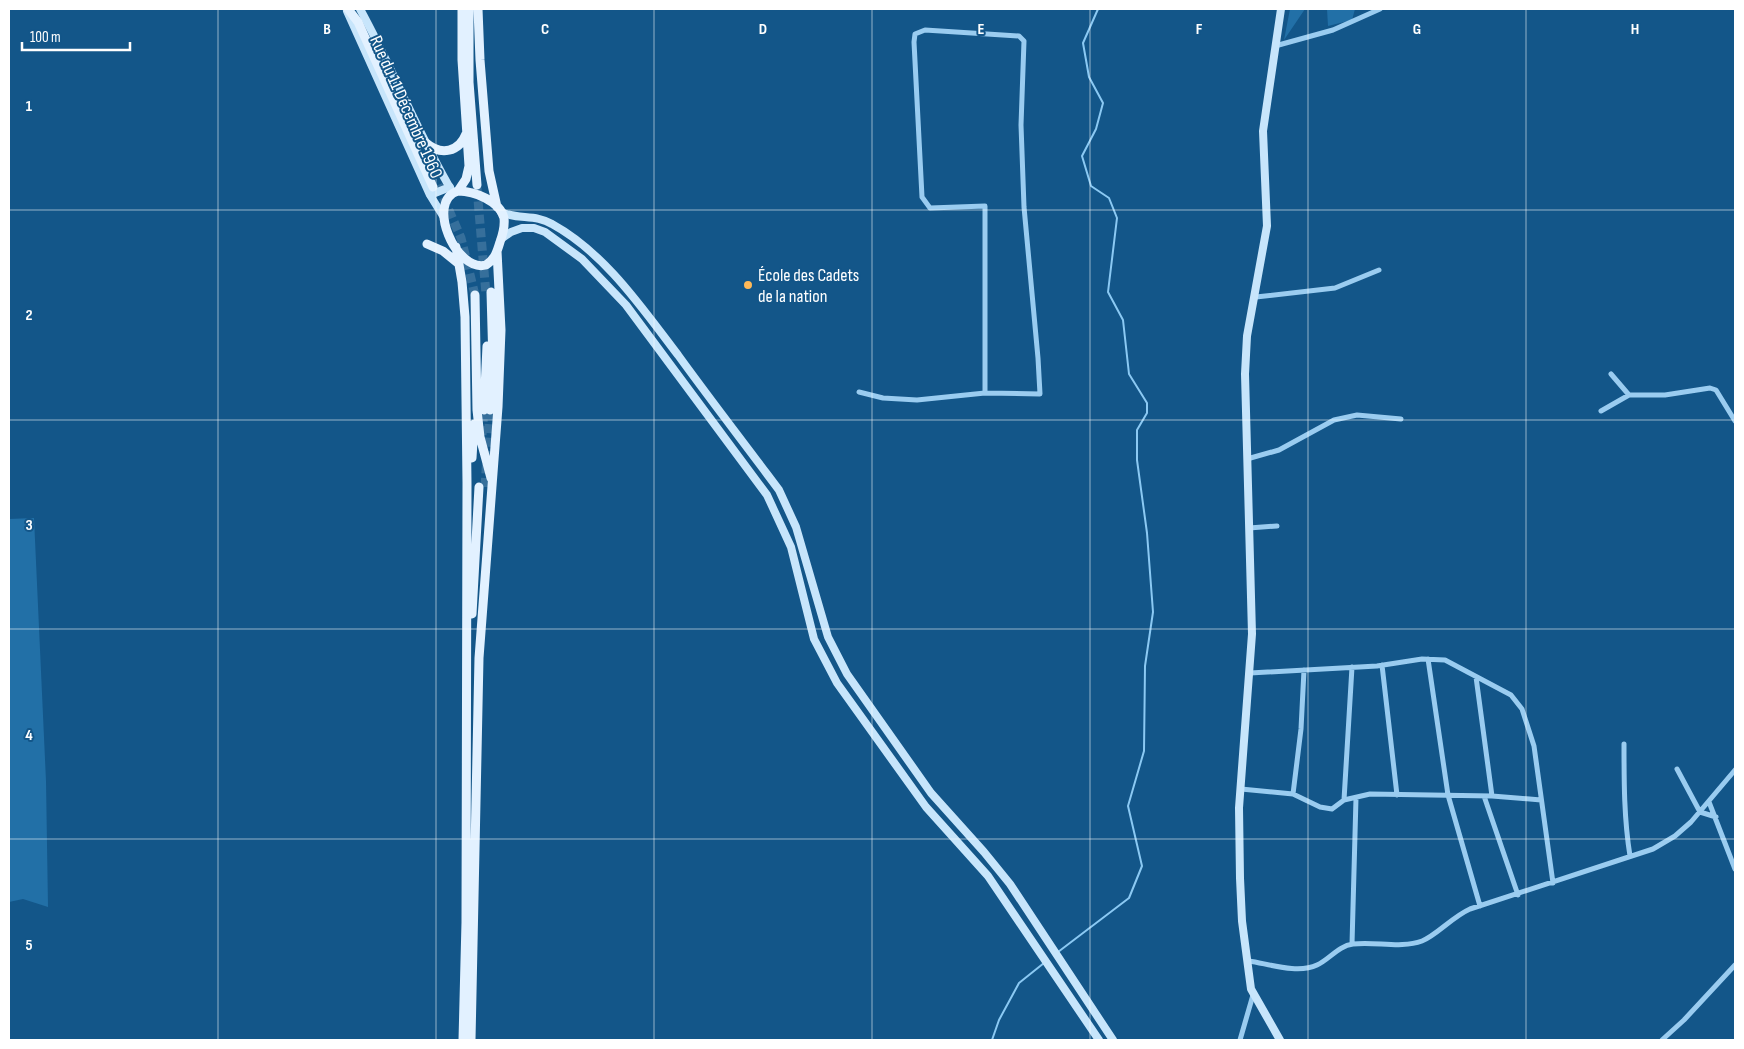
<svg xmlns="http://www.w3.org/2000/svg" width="1744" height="1049" viewBox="0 0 1744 1049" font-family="'Sofia Sans Condensed',sans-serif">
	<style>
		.green { fill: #2270a7 }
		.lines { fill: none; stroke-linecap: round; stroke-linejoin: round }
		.stream { stroke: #8bc9f3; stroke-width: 2 }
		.primary-tunnel { stroke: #366f9b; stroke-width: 9; stroke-dasharray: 9 4.5; stroke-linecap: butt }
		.street { stroke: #9accf0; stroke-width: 5 }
		.secondary { stroke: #c7e5fb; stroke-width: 8 }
		.primary { stroke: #e2f1ff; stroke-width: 9 }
		.grid { fill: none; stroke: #fff; stroke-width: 1; stroke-opacity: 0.55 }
		.poi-dot { fill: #ffb958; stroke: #135689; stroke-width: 2 }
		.labels { text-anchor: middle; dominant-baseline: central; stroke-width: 4; stroke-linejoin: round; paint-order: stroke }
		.street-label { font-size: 18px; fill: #fff; stroke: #135689 }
		.poi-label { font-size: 18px; fill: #fff; stroke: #135689; text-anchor: start }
		.grid-label { font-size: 16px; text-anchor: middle; font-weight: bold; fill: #fff; stroke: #135689; stroke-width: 4; stroke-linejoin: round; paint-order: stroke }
	</style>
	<rect width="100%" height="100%" fill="#135689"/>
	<!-- green -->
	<path class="green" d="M 1290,9 L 1305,9 L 1284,40 Z
		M 1327,9 L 1355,9 L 1352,20 L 1328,26 Z
		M 34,518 L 46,781 L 48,907 L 23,899 L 9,902 L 9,519 Z"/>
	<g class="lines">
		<!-- stream -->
		<path class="stream" d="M 1058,952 L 1129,898 L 1142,866 L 1128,806 L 1144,751 L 1145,666 L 1153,612 L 1147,533 L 1137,460 L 1137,430 L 1147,413 L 1147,403 L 1129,374 L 1123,320 L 1108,292 L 1117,218 L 1109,198 L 1091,186 L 1082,156 L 1096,129 L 1103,103 L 1089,77 L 1083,43 L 1098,9
			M 992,1040 L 999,1020 L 1019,983 L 1044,963"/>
		<!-- primary-tunnel -->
		<path class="primary-tunnel" d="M 438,185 L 461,238 L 475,295
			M 477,188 L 486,294
			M 482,435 L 484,410
			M 485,487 L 490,410"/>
		<!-- street -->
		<path class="street" d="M 1275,46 L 1333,30 L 1380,9
			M 1256,297 L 1335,288 L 1379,270
			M 1611,374 L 1629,395
			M 859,392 L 883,398 L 917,400 L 985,393 L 1040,394 L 1038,358 L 1024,207 L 1021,125 L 1024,41 L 1019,36 L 925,30 L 915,34 L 914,42 L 922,197 L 930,208 L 985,206 L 985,393
			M 1601,411 L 1629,395 L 1665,395 L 1710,388 L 1716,390 L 1735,421
			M 1247,459 L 1279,450 L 1334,420 L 1357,415 L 1401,419
			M 1249,528 L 1277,526
			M 1428,659 L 1448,795 L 1480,906
			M 1382,665 L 1397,795
			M 1250,673 L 1377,666 L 1422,659 L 1445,660 L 1511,695 L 1522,709 L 1534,746 L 1553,883
			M 1476,677 L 1492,796
			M 1624,744 C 1624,782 1624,819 1630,856
			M 1677,769 L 1700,812 L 1716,817
			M 1241,789 L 1293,794 L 1320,807 L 1332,809 L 1344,800 L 1370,794 L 1492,796 L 1541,800
			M 1293,794 L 1301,729 L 1304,670
			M 1484,796 L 1518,895
			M 1344,800 L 1352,667
			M 1709,802 L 1735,869
			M 1352,944 L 1356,798
			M 1249,961 C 1269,964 1298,974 1317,965 C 1330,959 1338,946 1353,944 C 1375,941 1401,949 1422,941 C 1437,935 1452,917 1470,909 L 1653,849 L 1675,836 L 1691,822 L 1735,770
			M 1240,1040 L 1253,995
			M 1662,1040 L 1684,1020 L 1735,965"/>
		<!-- secondary -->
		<path class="secondary" d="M 360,9 C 393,69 418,134 453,193
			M 347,11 L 430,195 L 443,216
			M 430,195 L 450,187
			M 501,212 C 517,220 536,214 552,224 C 605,253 642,308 678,355 C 707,395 737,434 767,474 L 779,490 L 796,527 L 828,637 L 847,674 L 931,793 L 984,852 L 1010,884 L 1113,1040
			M 501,239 L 511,232 L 522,228 L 534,228 L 545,232 L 582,259 L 626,305 L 767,495 L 791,547 L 814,639 L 837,683 L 926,807 L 988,876 L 1099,1040
			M 1280,1040 L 1251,989 L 1242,921 L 1240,878 L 1239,808 L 1252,634 L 1245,374 L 1247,336 L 1267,226 L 1263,131 L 1281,9"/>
		<!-- primary -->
		<path class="primary" d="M 348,9 L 358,22 L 433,187
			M 469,9 L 469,82 L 477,185
			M 478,9 L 480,60 L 489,171 L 497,207
			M 426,143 C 441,156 459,152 466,134
			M 458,191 C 474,191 500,201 504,218 C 505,227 503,234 500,242 C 497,252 495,259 486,265 C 456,273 425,201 458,191 Z
			M 458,191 L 466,179 L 469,166 L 462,60 L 462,9
			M 427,244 L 443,251 L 459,264
			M 456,247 L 462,282 L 465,317 L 467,483 L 466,922 L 463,1040
			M 475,295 L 477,410 L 480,437 L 491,478
			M 484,410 L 487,346
			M 490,410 L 493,363 L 491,292
			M 472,458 L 474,424
			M 472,614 L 479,487
			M 471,1040 L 479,658 L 498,407 L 501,330 L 497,251"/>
	</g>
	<!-- grid -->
	<path class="grid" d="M 218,9 L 218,1040M 436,9 L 436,1040M 654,9 L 654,1040M 872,9 L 872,1040M 1090,9 L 1090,1040M 1308,9 L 1308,1040M 1526,9 L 1526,1040M 9,210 L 1735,210M 9,420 L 1735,420M 9,629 L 1735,629M 9,839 L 1735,839"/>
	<!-- markers -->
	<circle class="poi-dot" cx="748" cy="285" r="5"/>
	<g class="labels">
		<!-- street labels -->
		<g class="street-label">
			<text transform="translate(406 107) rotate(66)">Rue du 11 Décembre 1960</text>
		</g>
		<!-- poi labels -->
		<g class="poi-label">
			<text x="758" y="275">École des Cadets<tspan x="758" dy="21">de la nation</tspan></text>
		</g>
	</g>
	<g class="grid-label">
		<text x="327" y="34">B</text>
		<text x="545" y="34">C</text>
		<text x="763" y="34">D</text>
		<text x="981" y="34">E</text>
		<text x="1199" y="34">F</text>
		<text x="1417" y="34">G</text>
		<text x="1635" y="34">H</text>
		<text x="29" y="111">1</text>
		<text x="29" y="320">2</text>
		<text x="29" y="530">3</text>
		<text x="29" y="740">4</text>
		<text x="29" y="950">5</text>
	</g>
	<!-- border -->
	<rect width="1744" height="1049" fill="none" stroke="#ffffff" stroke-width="20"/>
	<!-- scale -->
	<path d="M22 42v8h108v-8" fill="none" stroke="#ffffff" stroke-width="2.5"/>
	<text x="30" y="42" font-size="15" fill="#ffffff" stroke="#135689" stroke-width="4" paint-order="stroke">100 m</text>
</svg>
